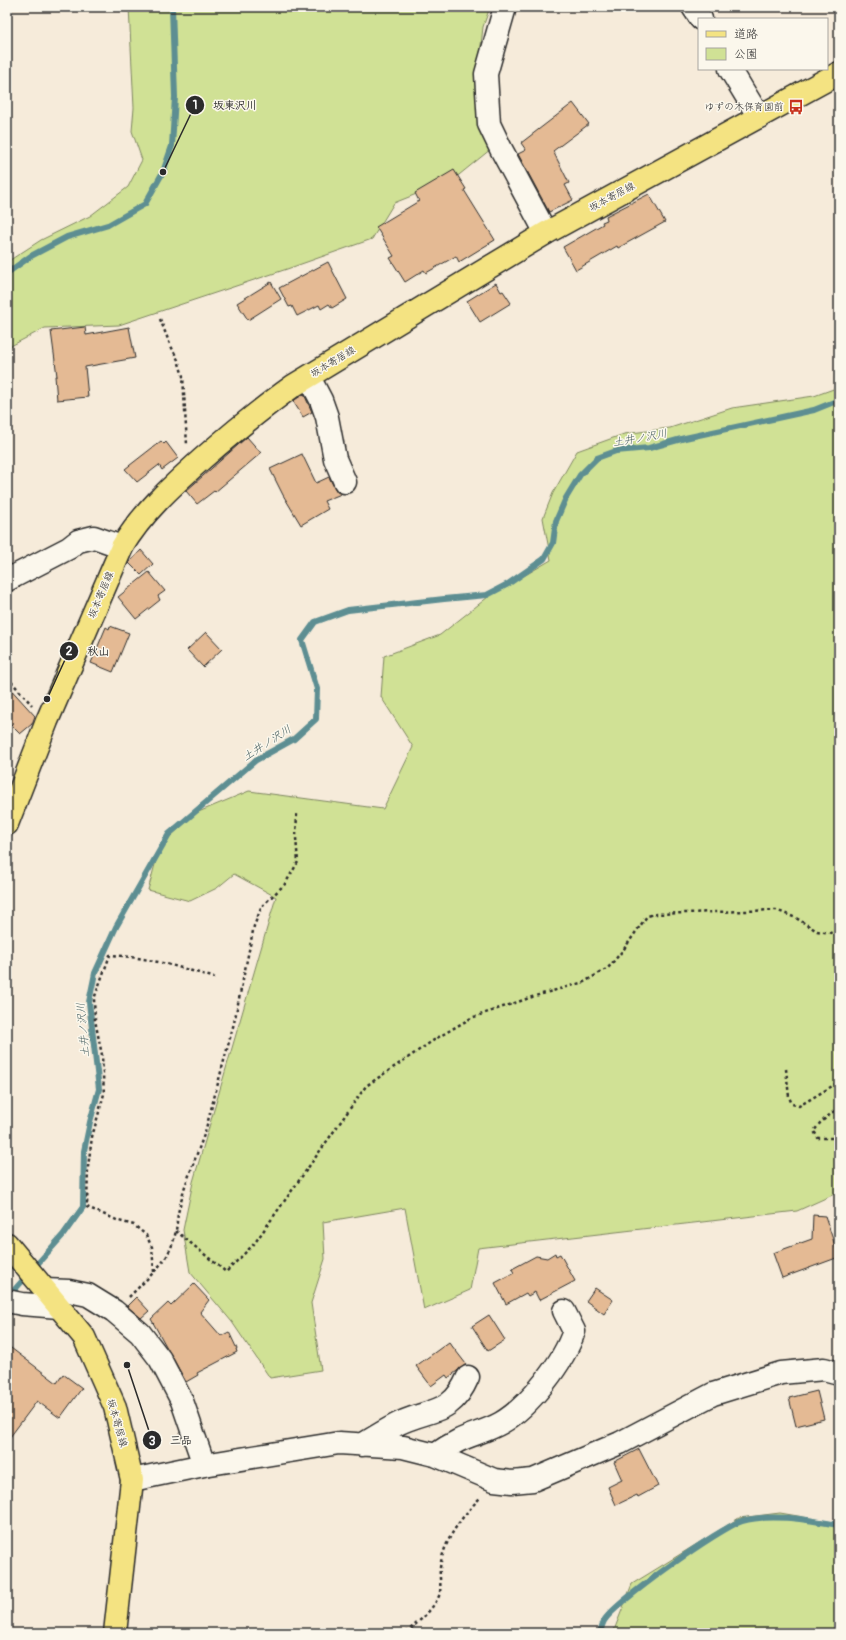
<svg xmlns="http://www.w3.org/2000/svg" width="846" height="1640" viewBox="0 0 846 1640" font-family="Pangolin,'Klee One',sans-serif">
	<style>
		.green { fill: #d0e195; stroke: #7e8660 }
		.lines { fill: none; stroke-linecap: round; stroke-linejoin: round }
		.stream { stroke: #5d8e92; stroke-width: 6 }
		.building { fill: #e4ba94; stroke: #2b2b2b }
		.minor-casing { stroke: #2b2b2b; stroke-width: 25 }
		.major-casing { stroke: #2b2b2b; stroke-width: 25 }
		.path { stroke: #2b2b2b; stroke-width: 2.5; stroke-dasharray: 3 3; stroke-linecap: butt }
		.minor { stroke: #fbf7ec; stroke-width: 22 }
		.major { stroke: #f4e382; stroke-width: 22 }
		.labels { text-anchor: middle; dominant-baseline: central; stroke-width: 3; stroke-linejoin: round; paint-order: stroke }
		.poi-label { font-size: 10px; fill: #2b2b2b; stroke: #fbf7ec; text-anchor: end }
		.street-label { font-size: 10px; fill: #2b2b2b; stroke: #fbf7ec }
		.water-label { font-size: 11px; font-style: italic; fill: #445d5e; stroke: #fbf7ec }
		.leader { fill: none; stroke: #2b2b2b; stroke-width: 1.5 }
		.callout-dot { fill: #2b2b2b; stroke: #fbf7ec; stroke-width: 1.5 }
		.mark-label { font-size: 12px; text-anchor: middle; font-weight: bold; fill: #fff }
		.callout-label { font-size: 11px; text-anchor: middle; font-weight: bold; fill: #2b2b2b; stroke: #fbf7ec; stroke-width: 3; stroke-linejoin: round; paint-order: stroke }
	</style>
	<rect width="100%" height="100%" fill="#f6ebda"/>
	<filter id="ink" filterUnits="userSpaceOnUse"><feTurbulence type="fractalNoise" baseFrequency=".025" numOctaves="2"/><feDisplacementMap in="SourceGraphic" scale="8" xChannelSelector="R" yChannelSelector="G"/><feConvolveMatrix kernelMatrix="1 2 1 2 8 2 1 2 1" color-interpolation-filters="sRGB"/></filter>
	<g filter="url(#ink)">
		<!-- green -->
		<path class="green" d="M 129,7 L 490,7 L 483,27 L 478,73 L 491,149 L 454,179 L 394,203 L 372,239 L 287,269 L 119,325 L 45,328 L 7,348 L 7,262 L 41,240 L 90,216 L 128,187 L 142,160 L 132,131 L 134,108 Z
			M 839,387 L 839,1192 L 797,1211 L 478,1248 L 470,1290 L 424,1310 L 405,1208 L 323,1222 L 325,1259 L 311,1303 L 321,1370 L 270,1378 L 232,1322 L 190,1272 L 183,1230 L 193,1182 L 276,897 L 234,874 L 217,888 L 190,901 L 148,890 L 160,846 L 196,813 L 249,791 L 383,809 L 413,747 L 381,697 L 384,656 L 440,635 L 488,597 L 551,560 L 543,518 L 553,493 L 577,451 L 624,434 L 670,428 L 732,408 L 814,396 Z
			M 780,1513 L 839,1523 L 839,1633 L 613,1633 L 632,1584 L 739,1518 Z"/>
		<g class="lines">
			<!-- stream -->
			<path class="stream" d="M 7,273 L 31,256 L 67,237 L 108,225 L 145,204 L 163,172 L 172,146 L 175,97 L 172,7
				M 9,1296 L 63,1235 L 83,1207 L 84,1151 L 90,1122 L 99,1089 L 89,1002 L 95,973 L 116,927 L 169,834 L 256,760 L 294,739 L 316,719 L 317,689 L 302,640 L 315,622 L 348,610 L 444,599 L 487,595 L 508,584 L 544,559 L 553,543 L 556,521 L 566,498 L 580,475 L 597,458 L 616,451 L 649,448 L 685,438 L 814,410 L 839,400
				M 600,1633 C 601,1629 602,1625 604,1621 C 614,1603 721,1527 742,1521 C 773,1513 808,1520 839,1525"/>
		</g>
		<!-- building -->
		<path class="building" d="M 573,103 L 589,124 L 553,151 L 569,183 L 565,185 L 573,200 L 549,212 L 518,154 L 526,150 L 521,143 Z
			M 454,170 L 466,189 L 464,190 L 495,240 L 459,262 L 456,256 L 426,273 L 424,270 L 405,282 L 390,258 L 394,256 L 376,227 L 419,201 L 415,193 Z
			M 649,194 L 665,222 L 618,248 L 617,246 L 576,270 L 563,247 L 603,224 L 602,222 L 607,220 L 606,216 Z
			M 328,262 L 347,299 L 332,308 L 329,304 L 321,309 L 319,305 L 297,316 L 292,306 L 289,307 L 279,288 Z
			M 271,282 L 281,299 L 248,320 L 237,303 Z
			M 496,283 L 501,292 L 503,291 L 511,303 L 480,322 L 467,301 Z
			M 85,327 L 86,335 L 129,327 L 135,358 L 85,367 L 88,397 L 57,400 L 55,376 L 57,376 L 51,331 Z
			M 304,394 L 312,412 L 303,417 L 293,401 Z
			M 247,437 L 261,453 L 215,492 L 214,491 L 197,504 L 186,491 Z
			M 161,441 L 164,444 L 166,442 L 178,458 L 162,470 L 159,465 L 137,482 L 125,469 Z
			M 302,454 L 316,483 L 329,477 L 334,487 L 337,492 L 341,494 L 324,501 L 328,509 L 301,525 L 283,495 L 270,469 Z
			M 141,550 L 153,564 L 141,575 L 129,563 Z
			M 149,572 L 165,591 L 158,596 L 160,600 L 136,619 L 118,597 Z
			M 110,626 L 129,633 L 113,672 L 91,663 L 106,627 L 109,629 Z
			M 206,632 L 222,649 L 203,667 L 187,650 Z
			M 7,685 L 35,716 L 32,724 L 20,734 L 7,721 Z
			M 813,1215 L 825,1216 L 839,1257 L 782,1278 L 773,1253 L 812,1239 Z
			M 555,1253 L 556,1256 L 560,1254 L 575,1281 L 539,1300 L 535,1292 L 528,1296 L 526,1293 L 506,1304 L 495,1283 L 514,1273 L 512,1269 L 536,1256 L 547,1258 Z
			M 194,1284 L 209,1300 L 200,1312 L 221,1336 L 229,1332 L 237,1349 L 236,1349 L 237,1352 L 197,1373 L 198,1375 L 186,1382 L 151,1319 L 168,1303 L 171,1306 Z
			M 595,1288 L 613,1300 L 604,1314 L 586,1301 Z
			M 136,1297 L 149,1311 L 141,1318 L 127,1306 Z
			M 489,1315 L 505,1340 L 488,1351 L 472,1326 Z
			M 449,1342 L 466,1364 L 448,1378 L 446,1375 L 431,1386 L 416,1366 Z
			M 7,1345 L 57,1383 L 63,1374 L 82,1388 L 60,1418 L 37,1401 L 7,1441 Z
			M 817,1391 L 824,1419 L 796,1426 L 789,1398 Z
			M 639,1449 L 658,1486 L 638,1497 L 637,1495 L 616,1505 L 608,1487 L 622,1480 L 614,1462 Z"/>
		<g class="lines">
			<!-- minor casing -->
			<g class="minor-casing">
				<path id="minor" d="M 505,7 L 486,74 L 489,124 L 501,149 L 546,233
					M 693,7 L 701,19
					M 730,69 L 759,117
					M 309,377 L 321,400 L 327,417 L 335,459 L 345,482
					M 7,580 L 69,548 L 78,541 L 94,537 L 122,547
					M 45,1290 L 69,1291 L 88,1295 L 114,1311 L 140,1333 L 160,1359 L 182,1401 L 204,1465
					M 7,1301 L 22,1304 L 59,1307
					M 362,1445 C 375,1437 389,1428 402,1422 C 434,1408 452,1414 468,1377
					M 435,1455 C 442,1450 450,1445 458,1441 C 472,1434 487,1431 501,1423 C 529,1407 564,1362 574,1331 L 564,1311
					M 132,1480 L 204,1465 L 339,1443 L 403,1447 L 435,1455 L 494,1480 L 512,1482 L 533,1480 L 620,1443 L 713,1394 L 781,1373 L 824,1369 L 839,1373"/>
			</g>
			<!-- major casing -->
			<g class="major-casing">
				<path id="major" d="M 7,824 L 47,721 L 122,547 C 142,513 173,485 202,459 C 232,433 262,408 293,386 L 546,233 L 839,73
					M 7,1244 L 84,1337 L 115,1407 L 132,1480 L 115,1633"/>
			</g>
			<!-- path -->
			<path class="path" d="M 160,319 L 169,342 L 178,360 L 183,376 L 187,445
				M 7,677 L 32,705
				M 786,1069 L 789,1097 L 792,1104 L 799,1106 L 839,1082
				M 839,1107 L 820,1123 L 814,1131 L 818,1138 L 839,1138
				M 176,1231 L 226,1272 L 254,1244 L 366,1086 L 437,1038 L 471,1018 L 535,996 L 584,982 L 608,968 L 624,949 L 647,916 L 656,914 L 776,910 L 796,918 L 817,931 L 839,934
				M 154,1272 L 152,1247 L 146,1235 L 134,1225 L 119,1221 L 87,1207 L 88,1167 L 92,1137 L 104,1094 L 102,1055 L 95,1020 L 94,999 L 110,955 C 146,957 180,967 215,978
				M 129,1297 L 154,1272 L 166,1258 L 173,1243 L 176,1231 L 178,1213 L 184,1189 L 205,1132 L 234,1023 L 254,926 L 262,906 L 285,884 L 298,862 L 296,838 L 297,813
				M 406,1633 C 418,1622 432,1611 439,1596 C 442,1588 439,1577 440,1568 C 443,1541 462,1516 481,1497"/>
			<!-- minor -->
			<use href="#minor" class="minor"/>
			<!-- major -->
			<use href="#major" class="major"/>
		</g>
	</g>
	<!-- icons -->
	<defs>
		<g id="bus-bare" transform="scale(1.2)"><path d="M-5-6H5V4H4V6H2V4H-2V6H-4V4H-5ZM-3.5-4V0h7V-4ZM-3.5 1.2v1.5H-2V1.2ZM2 1.2v1.5H3.5V1.2Z" fill="#c8321e" stroke="#fbf7ec" stroke-width="2.5" paint-order="stroke"/></g>
	</defs>
	<g fill-rule="evenodd">
		<use href="#bus-bare" x="796" y="107"/>
	</g>
	<g class="labels">
		<!-- poi labels -->
		<g class="poi-label">
			<text x="784" y="107">ゆずの木保育園前</text>
		</g>
		<!-- street labels -->
		<g class="street-label">
			<text transform="translate(612 197) rotate(-28)">坂本寄居線</text>
			<text transform="translate(333 362) rotate(-31)">坂本寄居線</text>
			<text transform="translate(101 595) rotate(-67)">坂本寄居線</text>
			<text transform="translate(117 1423) rotate(74)">坂本寄居線</text>
		</g>
		<!-- water labels -->
		<g class="water-label">
			<text transform="translate(640 438) rotate(-10)">土井ノ沢川</text>
			<text transform="translate(267 743) rotate(-33)">土井ノ沢川</text>
			<text transform="translate(83 1030) rotate(-95)">土井ノ沢川</text>
		</g>
	</g>
	<!-- callouts -->
	<path class="leader" d="M163 172L195 105M47 699L69 651M127 1365L152 1440"/>
	<g class="callout-dot">
		<circle cx="163" cy="172" r="4"/>
		<circle cx="47" cy="699" r="4"/>
		<circle cx="127" cy="1365" r="4"/>
		<circle cx="195" cy="105" r="10"/>
		<circle cx="69" cy="651" r="10"/>
		<circle cx="152" cy="1440" r="10"/>
	</g>
	<g class="mark-label">
		<text x="195" y="109">1</text>
		<text x="69" y="655">2</text>
		<text x="152" y="1445">3</text>
	</g>
	<g class="callout-label">
		<text x="235" y="109">坂東沢川</text>
		<text x="98" y="655">秋山</text>
		<text x="181" y="1444">三品</text>
	</g>
	<!-- margin -->
	<rect width="846" height="1640" fill="none" stroke="#fbf7ec" stroke-width="24"/>
	<rect x="12" y="12" width="822" height="1616" fill="none" stroke="#2b2b2b" stroke-width="1.5" filter="url(#ink)"/>
	<!-- legend -->
	<rect x="698" y="18" width="130" height="52" fill="#fbf7ec" stroke="#a8a59f"/>
	<rect x="706" y="31" width="20" height="6" fill="#f4e382" stroke="#a8a59f"/>
	<text x="734" y="38" font-size="12" fill="#2b2b2b">道路</text>
	<rect x="706" y="48" width="20" height="12" fill="#d0e195" stroke="#a8a59f"/>
	<text x="734" y="58" font-size="12" fill="#2b2b2b">公園</text>
</svg>
